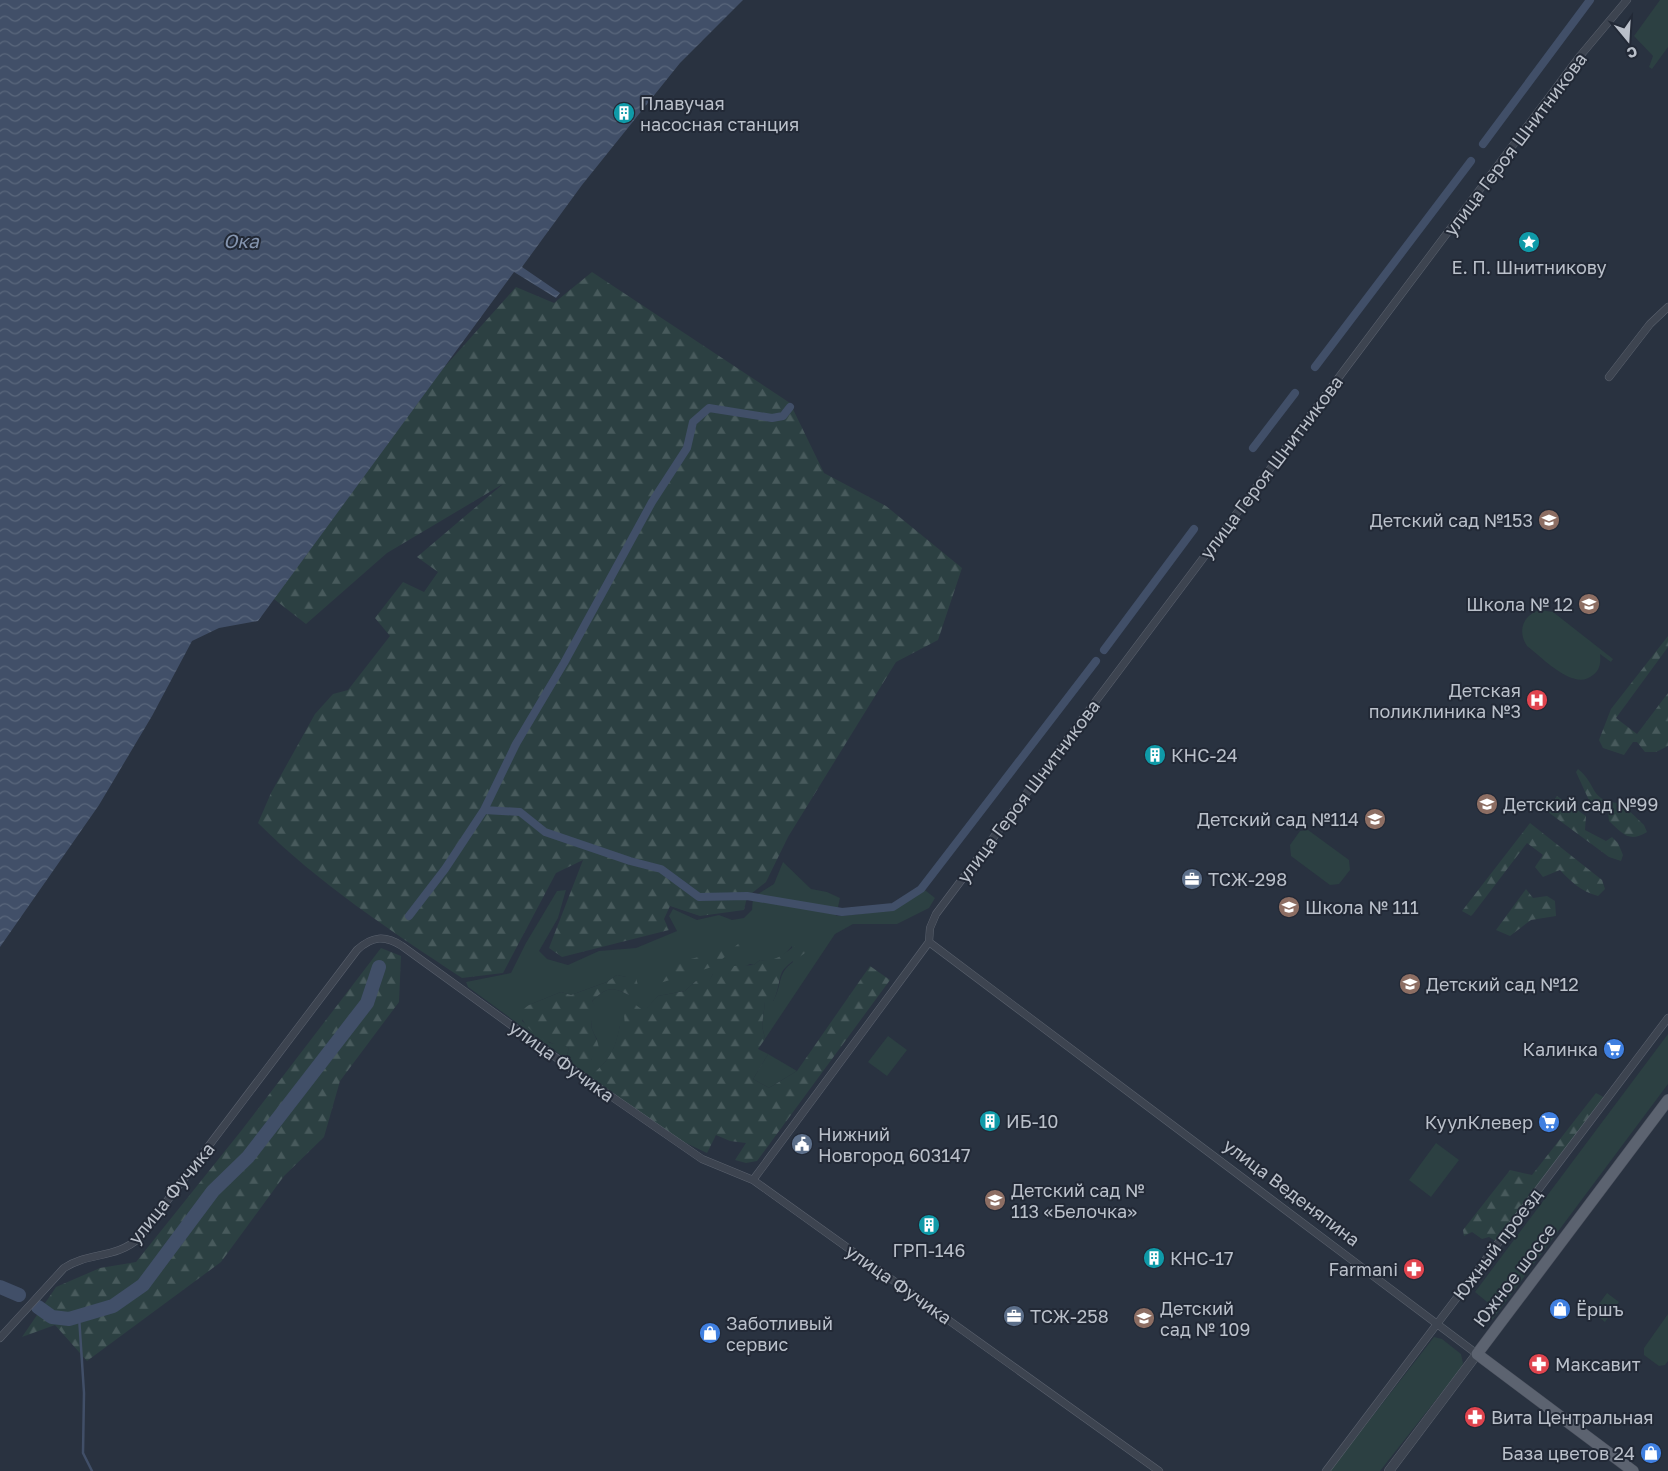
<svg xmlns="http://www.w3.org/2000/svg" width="1668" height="1471" viewBox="0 0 1668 1471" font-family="'Golos Text',sans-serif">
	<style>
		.green { fill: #2c4042 }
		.forest { fill: url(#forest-firs) }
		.water { fill: url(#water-waves) }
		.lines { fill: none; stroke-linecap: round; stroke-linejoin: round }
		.stream { stroke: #414f68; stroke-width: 2.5 }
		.canal { stroke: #414f68; stroke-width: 8 }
		.river { stroke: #414f68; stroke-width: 14 }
		.minor-casing { stroke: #5b626e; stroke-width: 8 }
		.tertiary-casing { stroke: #5b626e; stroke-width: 10 }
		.primary-casing { stroke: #474d5a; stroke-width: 12 }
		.minor { stroke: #3d4450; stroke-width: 7 }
		.tertiary { stroke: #3d4450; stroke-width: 9 }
		.primary { stroke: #5c6370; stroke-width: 11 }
		.labels { text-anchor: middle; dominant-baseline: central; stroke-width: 4; stroke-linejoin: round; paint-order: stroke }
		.poi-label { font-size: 18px; fill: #bac0ca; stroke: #222936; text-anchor: start }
		.street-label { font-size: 18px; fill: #bac0ca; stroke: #222936 }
		.water-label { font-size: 19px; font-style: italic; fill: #8595af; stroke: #222936 }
	</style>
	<defs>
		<pattern id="forest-firs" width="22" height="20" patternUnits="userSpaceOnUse" patternTransform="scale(1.25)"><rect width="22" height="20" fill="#2c4042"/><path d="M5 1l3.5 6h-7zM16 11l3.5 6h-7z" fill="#485a5c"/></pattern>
		<pattern id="water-waves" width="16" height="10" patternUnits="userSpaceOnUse" patternTransform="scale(1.25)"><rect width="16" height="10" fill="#414f68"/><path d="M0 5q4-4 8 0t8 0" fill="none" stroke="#5a677c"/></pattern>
	</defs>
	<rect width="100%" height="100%" fill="#293240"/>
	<!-- green -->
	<path class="green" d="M 1660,0 L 1668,0 L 1668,47 L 1652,69 L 1649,67 L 1653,56 L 1634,36 Z
		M 1540,610 L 1553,612 L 1613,659 L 1611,662 L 1600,654 C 1601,662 1600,670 1593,675 C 1574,692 1543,658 1527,646 C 1517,631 1523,615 1540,610 Z
		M 1308,830 L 1349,860 L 1350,870 L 1339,884 L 1330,885 L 1291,856 L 1290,845 L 1300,831 Z
		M 783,862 L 811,889 L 827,892 L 840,898 L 836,916 C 871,914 894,911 921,887 L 935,898 L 929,908 L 897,924 L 853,924 L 835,934 L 765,1039 L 762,1026 L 765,1001 L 773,1001 C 783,985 776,974 793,962 L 792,946 C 782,958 776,962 760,960 L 754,965 L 750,964 L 728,974 L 713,974 L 709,982 L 696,981 L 685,991 L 658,996 L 644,1012 L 625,1022 L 625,1029 L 620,1026 C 615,1050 611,1058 592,1075 L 590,1064 L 597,1039 C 589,1027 590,1021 596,1009 L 592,1001 C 607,987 611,986 629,995 L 626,977 L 617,975 L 607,982 L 571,995 L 561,992 L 529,1005 L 522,1021 L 550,1043 L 561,1044 L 569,1048 L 566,1059 L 468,987 L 466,982 L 511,973 L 526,943 L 557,891 L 566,890 L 558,918 L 539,951 L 547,959 L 568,965 L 599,951 L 636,948 L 677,931 L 669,916 L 673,909 L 697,920 L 719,915 L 732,920 L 744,918 L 752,910 L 753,897 L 774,884 Z
		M 1668,1034 L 1668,1084 L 1492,1320 L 1486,1314 L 1492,1306 L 1475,1292 Z
		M 888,1036 L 907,1050 L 887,1076 L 868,1062 Z
		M 768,1054 L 797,1071 L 769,1088 L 753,1079 Z
		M 1436,1143 L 1459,1160 L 1431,1197 L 1409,1180 Z
		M 1607,1293 L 1619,1302 L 1605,1322 L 1593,1312 Z
		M 1668,1314 L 1668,1361 L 1665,1365 L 1659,1366 L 1644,1355 L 1644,1348 Z
		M 1434,1337 L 1442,1339 L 1461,1354 L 1463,1363 L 1461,1368 L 1380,1471 L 1330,1471 Z"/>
	<!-- forest -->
	<path class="forest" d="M 592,272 L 790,403 L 824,473 L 886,506 L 962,568 L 938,640 L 896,662 L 788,837 L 766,882 L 747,897 L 744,910 L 700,916 L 670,906 L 664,919 L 669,930 L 562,957 L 549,948 L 583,860 L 556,873 L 503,973 L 462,978 C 391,931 318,883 258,823 L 271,793 L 315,714 L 333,694 L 348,690 L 390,636 L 375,618 L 403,582 L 424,592 L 438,572 L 417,557 L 503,484 L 387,553 L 306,624 L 252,582 L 516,287 L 554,303 Z
		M 1668,636 L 1668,647 L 1616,718 L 1637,734 L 1668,693 L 1668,746 L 1656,752 L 1645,752 L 1637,742 L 1633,742 L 1624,755 L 1603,748 L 1599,740 L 1611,709 Z
		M 1578,769 C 1598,785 1589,802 1621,803 L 1644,825 L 1647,832 C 1629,843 1623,834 1609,821 L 1608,811 L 1604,805 L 1593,809 L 1576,772 Z
		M 1557,796 L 1586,816 L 1585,830 L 1606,841 L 1612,837 L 1618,843 L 1623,855 L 1621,861 L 1609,857 L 1548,812 L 1548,808 Z
		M 1530,823 L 1602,880 L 1605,889 L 1598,896 C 1581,891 1572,883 1560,870 L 1543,877 L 1535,867 L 1543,855 L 1527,843 L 1473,914 L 1471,916 L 1462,911 Z
		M 1526,889 L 1533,898 L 1547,896 L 1555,901 L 1556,916 L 1531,920 L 1510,936 L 1496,930 Z
		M 742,941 L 748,949 L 743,954 L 731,952 L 712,967 L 660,983 L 654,977 L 660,967 L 733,948 Z
		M 806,941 L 813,945 C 805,956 794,958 785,968 C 778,974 780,990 773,1001 L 765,1002 L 762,1026 L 765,1039 L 758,1049 L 768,1054 L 753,1079 L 769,1088 L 797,1071 L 870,966 L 890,980 L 757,1161 L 746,1163 L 735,1160 L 746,1143 L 730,1141 L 716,1135 L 707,1153 L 669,1135 L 566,1059 L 569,1048 C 562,1044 556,1045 549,1042 C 536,1037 523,1025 519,1012 L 529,1005 L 561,992 L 571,995 L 607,982 L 617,975 L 626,977 L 635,973 L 639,990 L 629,995 C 611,986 607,987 592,1001 L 597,1009 C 585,1031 595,1028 599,1048 C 591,1057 589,1062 593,1074 C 611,1058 615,1049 620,1025 L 625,1028 L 624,1013 L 633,1003 L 644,1011 L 658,996 L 685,991 L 696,981 L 709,981 L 713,974 L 728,974 L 734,966 L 754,965 L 760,960 C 784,962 785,948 806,941 Z
		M 381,948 L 401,956 L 399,1002 L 340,1081 L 324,1137 L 284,1176 L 221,1262 L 87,1361 L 55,1325 L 22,1337 L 56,1287 L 100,1268 L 136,1262 L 241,1131 Z
		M 1596,1093 L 1607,1099 L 1497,1242 L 1489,1237 L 1482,1239 L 1472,1232 L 1464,1236 L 1463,1230 L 1510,1170 L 1532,1175 Z"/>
	<!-- water -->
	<path class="water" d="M 0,0 L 743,0 L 680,63 L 582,185 L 522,267 L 560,293 L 556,298 L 514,272 L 258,621 L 219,628 L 192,641 L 152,716 L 99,805 L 0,947 Z"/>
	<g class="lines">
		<!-- stream -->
		<path class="stream" d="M 79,1316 L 84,1393 L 83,1453 L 92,1471"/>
		<!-- canal -->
		<path class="canal" d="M 1483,144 L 1590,0
			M 1315,367 L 1471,161
			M 1253,448 L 1295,393
			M 1104,650 L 1194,529
			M 484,810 L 516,744 L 564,663 L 652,502 L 687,448 L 693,422 L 709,408 L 772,418 L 783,416 L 790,407
			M 409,916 L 445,869 L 484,810 L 520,812 L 545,832 L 630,861 L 661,869 L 699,897 L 747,896 L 842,912 L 893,907 L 921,889 L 1096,661"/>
		<!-- river -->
		<path class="river" d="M 0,1287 L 19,1295
			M 38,1307 L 52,1317 L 69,1319 L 113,1306 L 143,1285 L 213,1191 L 248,1157 L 367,1003 L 379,967"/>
		<!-- minor casing -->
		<g class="minor-casing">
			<path id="minor" d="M 1609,377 L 1650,324 L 1668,307
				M 929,942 L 930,928 L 936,914 L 1580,56 L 1627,0
				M 929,942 L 1477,1354
				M 753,1180 L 929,942
				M 0,1338 L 64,1268 C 88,1252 116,1259 139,1238 L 357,950 C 372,936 385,935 402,946 L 576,1072 L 702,1159 L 753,1180 L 1159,1471
				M 1326,1471 L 1668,1018"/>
		</g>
		<!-- tertiary casing -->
		<g class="tertiary-casing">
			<path id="tertiary" d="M 1389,1471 L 1477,1354"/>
		</g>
		<!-- primary casing -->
		<g class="primary-casing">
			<path id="primary" d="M 1633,1471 L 1477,1354 L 1668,1100"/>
		</g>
		<!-- minor -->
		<use href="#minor" class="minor"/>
		<!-- tertiary -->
		<use href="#tertiary" class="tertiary"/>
		<!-- primary -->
		<use href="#primary" class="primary"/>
	</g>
	<!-- icons -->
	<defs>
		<g id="building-disc" transform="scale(1.125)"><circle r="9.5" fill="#0f9aa8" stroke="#222936"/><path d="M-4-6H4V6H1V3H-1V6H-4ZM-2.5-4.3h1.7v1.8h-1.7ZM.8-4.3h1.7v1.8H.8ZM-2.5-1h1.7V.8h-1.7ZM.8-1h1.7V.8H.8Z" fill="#fff"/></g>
		<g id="sight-disc" transform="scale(1.125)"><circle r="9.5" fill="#0f9aa8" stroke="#222936"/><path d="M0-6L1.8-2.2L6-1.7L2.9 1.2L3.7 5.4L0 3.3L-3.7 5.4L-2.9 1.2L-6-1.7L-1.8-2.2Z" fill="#fff"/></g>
		<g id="school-disc" transform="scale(1.125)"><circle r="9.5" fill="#8d6e63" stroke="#222936"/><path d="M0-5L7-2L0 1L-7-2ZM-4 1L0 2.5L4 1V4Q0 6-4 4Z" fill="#fff"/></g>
		<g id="hospital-disc" transform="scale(1.125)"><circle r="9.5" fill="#e0444e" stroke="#222936"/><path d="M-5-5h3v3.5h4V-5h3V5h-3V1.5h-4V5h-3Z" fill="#fff"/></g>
		<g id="office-disc" transform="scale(1.125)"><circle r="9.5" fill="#5c6f8a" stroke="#222936"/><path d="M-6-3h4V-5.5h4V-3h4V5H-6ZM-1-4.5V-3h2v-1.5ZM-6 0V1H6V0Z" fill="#fff"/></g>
		<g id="supermarket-disc" transform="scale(1.125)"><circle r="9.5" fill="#3f7fe0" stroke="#222936"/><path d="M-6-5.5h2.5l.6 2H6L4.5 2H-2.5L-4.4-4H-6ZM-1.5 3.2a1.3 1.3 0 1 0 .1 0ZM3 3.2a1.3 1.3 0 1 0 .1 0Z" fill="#fff"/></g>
		<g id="civic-disc" transform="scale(1.125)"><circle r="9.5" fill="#5c6f8a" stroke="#222936"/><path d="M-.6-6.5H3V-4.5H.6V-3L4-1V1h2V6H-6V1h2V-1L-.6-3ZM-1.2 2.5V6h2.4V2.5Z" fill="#fff"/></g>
		<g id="pharmacy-disc" transform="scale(1.125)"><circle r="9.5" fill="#e0444e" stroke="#222936"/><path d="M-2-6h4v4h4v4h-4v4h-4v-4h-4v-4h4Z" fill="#fff"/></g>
		<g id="shop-disc" transform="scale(1.125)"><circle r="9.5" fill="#3f7fe0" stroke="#222936"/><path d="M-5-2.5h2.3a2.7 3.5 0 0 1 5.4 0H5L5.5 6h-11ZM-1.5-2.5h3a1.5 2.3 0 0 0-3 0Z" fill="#fff"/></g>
	</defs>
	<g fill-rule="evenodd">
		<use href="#building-disc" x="624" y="113"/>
		<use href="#sight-disc" x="1529" y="242"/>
		<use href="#school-disc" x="1549" y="520"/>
		<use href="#school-disc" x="1589" y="604"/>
		<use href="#hospital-disc" x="1537" y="700"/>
		<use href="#building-disc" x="1155" y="755"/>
		<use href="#school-disc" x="1487" y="804"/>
		<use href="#school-disc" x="1375" y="819"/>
		<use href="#office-disc" x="1192" y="879"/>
		<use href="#school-disc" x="1289" y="907"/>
		<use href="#school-disc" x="1410" y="984"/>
		<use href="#supermarket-disc" x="1614" y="1049"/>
		<use href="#building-disc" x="990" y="1121"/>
		<use href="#supermarket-disc" x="1549" y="1122"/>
		<use href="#civic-disc" x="802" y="1144"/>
		<use href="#school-disc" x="995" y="1200"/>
		<use href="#building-disc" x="929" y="1225"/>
		<use href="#building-disc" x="1154" y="1258"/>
		<use href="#pharmacy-disc" x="1414" y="1269"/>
		<use href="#shop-disc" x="1560" y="1309"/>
		<use href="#office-disc" x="1014" y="1316"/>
		<use href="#school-disc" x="1144" y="1318"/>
		<use href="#shop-disc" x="710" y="1333"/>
		<use href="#pharmacy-disc" x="1539" y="1364"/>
		<use href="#pharmacy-disc" x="1475" y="1417"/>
		<use href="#shop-disc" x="1651" y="1453"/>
	</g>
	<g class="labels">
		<!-- poi labels -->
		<g class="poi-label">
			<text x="640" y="103">Плавучая<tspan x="640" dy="21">насосная станция</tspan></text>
			<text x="1529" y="267" text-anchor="middle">Е. П. Шнитникову</text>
			<text x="1533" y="520" text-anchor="end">Детский сад №153</text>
			<text x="1573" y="604" text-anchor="end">Школа № 12</text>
			<text x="1521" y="690" text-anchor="end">Детская<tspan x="1521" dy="21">поликлиника №3</tspan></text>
			<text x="1171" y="755">КНС-24</text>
			<text x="1503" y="804">Детский сад №99</text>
			<text x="1359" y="819" text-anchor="end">Детский сад №114</text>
			<text x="1208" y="879">ТСЖ-298</text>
			<text x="1305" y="907">Школа № 111</text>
			<text x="1426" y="984">Детский сад №12</text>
			<text x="1598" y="1049" text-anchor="end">Калинка</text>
			<text x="1006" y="1121">ИБ-10</text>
			<text x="1533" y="1122" text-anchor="end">КуулКлевер</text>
			<text x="818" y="1134">Нижний<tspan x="818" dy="21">Новгород 603147</tspan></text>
			<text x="1011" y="1190">Детский сад №<tspan x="1011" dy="21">113 «Белочка»</tspan></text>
			<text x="929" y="1250" text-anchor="middle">ГРП-146</text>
			<text x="1170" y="1258">КНС-17</text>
			<text x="1398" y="1269" text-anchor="end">Farmani</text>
			<text x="1160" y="1308">Детский<tspan x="1160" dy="21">сад № 109</tspan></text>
			<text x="1576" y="1309">Ёршъ</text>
			<text x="1030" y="1316">ТСЖ-258</text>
			<text x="726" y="1323">Заботливый<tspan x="726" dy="21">сервис</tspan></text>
			<text x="1555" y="1364">Максавит</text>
			<text x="1491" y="1417">Вита Центральная</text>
			<text x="1635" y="1453" text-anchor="end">База цветов 24</text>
		</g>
		<!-- street labels -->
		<g class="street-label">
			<text transform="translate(1515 144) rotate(-53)">улица Героя Шнитникова</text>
			<text transform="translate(1271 467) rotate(-53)">улица Героя Шнитникова</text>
			<text transform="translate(1028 791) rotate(-53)">улица Героя Шнитникова</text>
			<text transform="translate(562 1061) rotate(36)">улица Фучика</text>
			<text transform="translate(1292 1192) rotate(37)">улица Веденяпина</text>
			<text transform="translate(171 1193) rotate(-51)">улица Фучика</text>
			<text transform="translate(1497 1244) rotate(-53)">Южный проезд</text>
			<text transform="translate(1514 1275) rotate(-53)">Южное шоссе</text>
			<text transform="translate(899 1284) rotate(35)">улица Фучика</text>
		</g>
		<!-- water labels -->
		<g class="water-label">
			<text x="241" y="240">Ока</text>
		</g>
	</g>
	<!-- north arrow -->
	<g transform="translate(1628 40) rotate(162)" stroke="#222936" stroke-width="4" paint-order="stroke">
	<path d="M0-4L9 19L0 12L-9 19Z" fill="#bac0ca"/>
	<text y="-8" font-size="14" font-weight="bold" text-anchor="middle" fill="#bac0ca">С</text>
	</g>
</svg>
